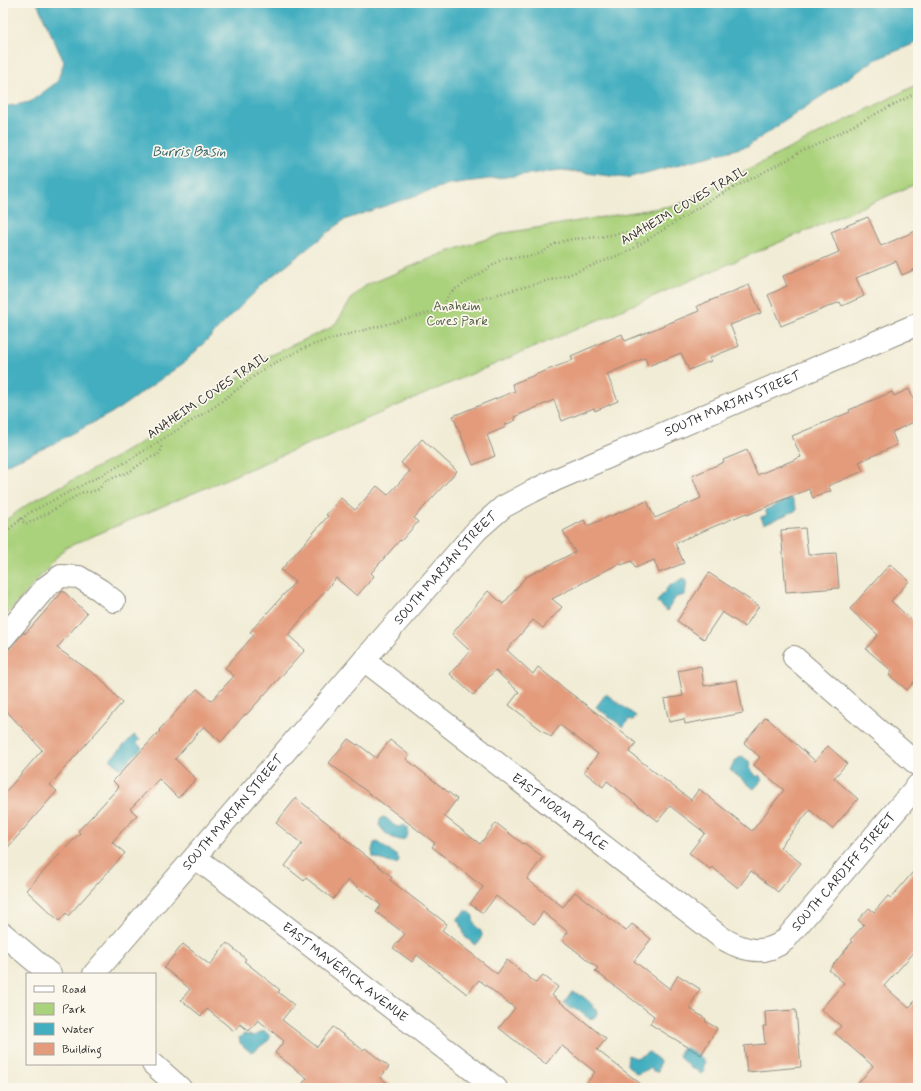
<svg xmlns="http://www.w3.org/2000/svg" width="921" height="1091" viewBox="0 0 921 1091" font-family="Mynerve,sans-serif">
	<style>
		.green { fill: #aad17c; stroke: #6a7e54 }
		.water { fill: #42aec0; stroke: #366c76 }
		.building { fill: #e39b7b }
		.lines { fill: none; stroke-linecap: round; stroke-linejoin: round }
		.minor-casing { stroke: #8e8c80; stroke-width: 24 }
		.path { stroke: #8e8c80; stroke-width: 2.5; stroke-dasharray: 1 3; stroke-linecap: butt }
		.minor { stroke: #fff; stroke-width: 22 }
		.labels { text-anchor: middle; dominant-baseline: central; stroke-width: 3.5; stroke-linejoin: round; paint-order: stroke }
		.street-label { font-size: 13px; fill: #2b2b2b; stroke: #fbf7ec }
		.park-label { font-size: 13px; fill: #515d43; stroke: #fbf7ec }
		.water-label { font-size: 14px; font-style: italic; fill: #345f67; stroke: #fbf7ec }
	</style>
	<rect width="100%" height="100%" fill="#fbf7ec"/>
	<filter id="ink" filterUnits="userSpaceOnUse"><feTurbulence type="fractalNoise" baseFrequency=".025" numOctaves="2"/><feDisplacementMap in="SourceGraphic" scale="8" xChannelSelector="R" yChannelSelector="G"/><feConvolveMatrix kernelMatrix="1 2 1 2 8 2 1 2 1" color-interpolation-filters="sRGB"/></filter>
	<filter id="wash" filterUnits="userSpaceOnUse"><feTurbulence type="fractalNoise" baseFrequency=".012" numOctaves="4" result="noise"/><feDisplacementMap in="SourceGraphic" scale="16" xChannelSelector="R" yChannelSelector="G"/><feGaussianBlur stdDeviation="0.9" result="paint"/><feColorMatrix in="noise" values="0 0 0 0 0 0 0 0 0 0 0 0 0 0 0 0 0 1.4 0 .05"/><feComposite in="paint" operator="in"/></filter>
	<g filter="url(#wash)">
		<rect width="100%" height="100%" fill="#f1ecd5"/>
		<!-- green -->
		<path class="green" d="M 918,84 L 918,183 L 65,548 L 3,619 L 3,522 L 31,502 L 114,458 L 160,431 L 215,395 L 266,357 L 328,329 L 337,322 L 352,298 L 365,286 L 441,254 L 505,233 L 677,205 Z"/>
		<!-- water -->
		<path class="water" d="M 37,3 L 918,3 L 918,42 L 875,60 L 748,146 L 627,178 L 561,170 L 449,184 L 344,220 L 267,280 L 185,362 L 117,410 L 49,446 L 3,466 L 3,107 L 30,102 L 57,82 L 64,62 Z
			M 792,498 L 797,510 L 764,524 L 761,517 L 767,515 L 765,510 Z
			M 683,578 L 687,580 L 685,595 L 676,597 L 667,611 L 657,602 L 668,587 Z
			M 606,694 L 636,716 L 632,721 L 629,719 L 623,727 L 596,707 Z
			M 134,735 L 140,740 L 137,743 L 142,748 L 120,769 L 110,759 Z
			M 742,756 L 751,763 L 749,767 L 757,777 L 759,775 L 763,779 L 754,789 L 730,770 L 736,760 Z
			M 383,817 C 392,819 393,831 404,825 L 408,828 C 410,850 384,837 379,824 L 381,818 Z
			M 377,842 L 397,856 L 399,859 L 398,863 L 394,864 L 373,857 L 372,850 L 374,843 Z
			M 465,911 L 468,911 C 475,915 472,920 476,926 C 478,929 481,930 482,934 L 481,940 L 475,945 L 465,937 L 461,924 L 457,919 Z
			M 572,992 C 580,992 595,1005 597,1013 C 592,1027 581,1010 574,1008 L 572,1009 L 564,1003 Z
			M 265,1031 L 270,1036 L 269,1040 L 254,1051 L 250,1052 L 240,1043 L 239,1038 L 243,1034 L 254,1036 L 260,1032 Z
			M 684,1048 C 690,1048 703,1057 705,1063 L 703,1069 L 705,1072 L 700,1074 L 699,1071 C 693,1070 681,1061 679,1055 L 680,1051 Z
			M 649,1052 L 660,1061 L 658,1072 L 653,1071 L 651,1068 L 637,1074 L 627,1065 L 628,1055 L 636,1058 Z"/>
		<g id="blocks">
			<!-- building -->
			<path class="building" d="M 868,217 L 881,246 L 918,230 L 918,268 L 902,275 L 896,261 L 856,278 L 864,296 L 842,306 L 840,302 L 781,326 L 768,295 L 787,286 L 783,276 L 839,252 L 831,232 Z
				M 749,285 L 761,313 L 730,325 L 739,346 L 709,358 L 711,361 L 689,370 L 681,353 L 648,366 L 645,358 L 607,374 L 618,401 L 595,411 L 594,408 L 562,421 L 554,400 L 514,417 L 516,420 L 505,425 L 506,427 L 487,435 L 495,456 L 473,465 L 453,416 L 515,391 L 512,384 L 573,360 L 571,356 L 622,334 L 625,341 L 699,311 L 697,306 Z
				M 909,389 L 918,410 L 918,420 L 892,432 L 897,445 L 859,462 L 863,471 L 828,486 L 831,491 L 813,498 L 809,489 L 747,515 L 746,513 L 675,543 L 684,563 L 659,573 L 654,560 L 635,568 L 632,561 L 621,565 L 620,563 L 552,599 L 562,607 L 543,628 L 533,620 L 507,650 L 533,674 L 538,667 L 565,689 L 636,743 L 629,752 L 691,800 L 699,789 L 752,831 L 784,790 L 754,765 L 760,757 L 744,743 L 766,717 L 815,761 L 828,746 L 847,763 L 834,778 L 858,799 L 832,829 L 810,810 L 780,847 L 801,863 L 778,892 L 751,871 L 738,888 L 712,867 L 710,869 L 689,853 L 705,833 L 670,806 L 658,821 L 607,781 L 603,787 L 584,772 L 598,754 L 560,725 L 551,737 L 509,705 L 519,692 L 495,670 L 473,695 L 450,674 L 470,651 L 452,634 L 488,591 L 503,604 L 526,577 L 575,552 L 563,531 L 584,520 L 587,526 L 647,501 L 655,518 L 701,498 L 692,476 L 724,462 L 723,460 L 747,450 L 757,475 L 801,457 L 792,436 L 850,412 L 849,410 L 892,392 L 894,396 Z
				M 422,439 L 457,471 L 414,518 L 418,522 L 401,541 L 400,540 L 371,573 L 374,576 L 357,596 L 336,578 L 288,635 L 305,650 L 246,715 L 245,714 L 221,742 L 204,726 L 175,759 L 196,779 L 178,798 L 159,779 L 130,809 L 137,815 L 112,842 L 125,853 L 68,916 L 66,913 L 59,921 L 26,890 L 80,833 L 78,831 L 119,787 L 113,781 L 160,731 L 159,730 L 197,689 L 211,701 L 234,676 L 225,668 L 254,635 L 250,632 L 295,582 L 281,570 L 328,516 L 326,515 L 341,498 L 355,510 L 377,486 L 388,495 L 410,471 L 401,463 Z
				M 805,528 L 808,555 L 836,553 L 839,588 L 786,592 L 781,530 Z
				M 890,564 L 909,581 L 891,601 L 918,626 L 918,677 L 907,690 L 889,675 L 892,671 L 866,649 L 878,635 L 850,609 Z
				M 709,573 L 759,606 L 745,627 L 722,612 L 704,639 L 677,621 Z
				M 63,591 L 87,613 L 57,648 L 100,678 L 122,703 L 50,785 L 57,791 L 3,853 L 3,795 L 42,750 L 3,707 L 3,656 L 24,632 L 25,634 Z
				M 701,666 L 704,686 L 737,680 L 743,713 L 685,724 L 684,719 L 669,722 L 664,699 L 683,696 L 678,671 Z
				M 348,739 L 357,745 L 358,744 L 376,758 L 390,740 L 409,755 L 406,759 L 457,799 L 444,816 L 480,844 L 496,823 L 523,844 L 524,843 L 543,857 L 527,879 L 563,907 L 575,892 L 626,931 L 632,924 L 651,939 L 634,961 L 670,989 L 678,975 L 700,989 L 689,1008 L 706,1019 L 705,1021 L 717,1028 L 701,1055 L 650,1024 L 654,1016 L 595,971 L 598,968 L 562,940 L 568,932 L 543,912 L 534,924 L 496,896 L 483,913 L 470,904 L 483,887 L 432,847 L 435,843 L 329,763 Z
				M 296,798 L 341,834 L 340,835 L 392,877 L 390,880 L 447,924 L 442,930 L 497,974 L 507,960 L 536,983 L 543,975 L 558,987 L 552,995 L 554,997 L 606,1039 L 597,1050 L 646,1088 L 583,1088 L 595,1072 L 561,1045 L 546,1064 L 518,1043 L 499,1028 L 515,1008 L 479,980 L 467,994 L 417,955 L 412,962 L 393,948 L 405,934 L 376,912 L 381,905 L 348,880 L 333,899 L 306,878 L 304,881 L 285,866 L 302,844 L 276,823 Z
				M 918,866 L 918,948 L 884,986 L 909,1008 L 918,997 L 918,1088 L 854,1088 L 873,1066 L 835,1033 L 841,1026 L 821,1009 L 844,983 L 829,970 L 852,942 L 850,940 L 864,925 L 858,920 L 869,908 L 874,912 L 888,896 L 891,898 Z
				M 227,943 L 246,959 L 244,961 L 280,990 L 278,992 L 294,1005 L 282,1020 L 317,1047 L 333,1027 L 363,1050 L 365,1048 L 389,1067 L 380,1078 L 395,1088 L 299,1088 L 307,1078 L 275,1053 L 284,1041 L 258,1020 L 249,1031 L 240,1024 L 234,1031 L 207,1009 L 201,1016 L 181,1000 L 190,989 L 164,968 L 183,944 L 210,965 Z
				M 796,1010 L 801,1067 L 747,1072 L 744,1046 L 765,1044 L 763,1026 L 766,1026 L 765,1012 Z"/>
		</g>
	</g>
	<g filter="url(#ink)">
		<use href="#blocks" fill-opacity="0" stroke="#8e8c80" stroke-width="1"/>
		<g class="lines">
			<!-- minor casing -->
			<g class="minor-casing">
				<g id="minor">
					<path d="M 3,638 L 46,587 L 61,576 L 79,577 L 100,590 L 114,601"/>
					<path d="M 794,657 L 918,765"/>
					<path id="s1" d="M 364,660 L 722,938 C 742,950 765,957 785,940 L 918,785"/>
					<path id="s2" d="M 195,857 L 496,1088"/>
					<path d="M 3,934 L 50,974"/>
					<path id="s3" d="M 94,974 L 364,660 L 477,530 L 503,507 L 533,491 L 555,480 L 918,324"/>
					<path d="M 153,1064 L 180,1088"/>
				</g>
			</g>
			<!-- path -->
			<path class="path" d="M 444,309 L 446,299 L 451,292 L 504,258 L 533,256 L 543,252 L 554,244 L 572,239 L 600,237 L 626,232 L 631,235 L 639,245
				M 20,519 L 26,524 L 48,513 L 83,492 L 91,492 L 99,489 L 105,481 L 129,472 L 149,458 L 158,455 L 162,449 L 159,443
				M 3,534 L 29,513 L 126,462 L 214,407 L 265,368 L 304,348 L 327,340 L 444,309 L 568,275 L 627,252 L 639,245 L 710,200 L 918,92"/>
			<!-- minor -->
			<use href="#minor" class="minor"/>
		</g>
	</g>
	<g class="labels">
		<!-- street labels -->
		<g class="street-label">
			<text transform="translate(684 206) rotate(-30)">ANAHEIM COVES TRAIL</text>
			<text transform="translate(208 396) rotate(-34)">ANAHEIM COVES TRAIL</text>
			<text stroke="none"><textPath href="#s3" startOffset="873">SOUTH MARJAN STREET</textPath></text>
			<text stroke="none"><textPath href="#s3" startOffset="537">SOUTH MARJAN STREET</textPath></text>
			<text stroke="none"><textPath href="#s3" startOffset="213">SOUTH MARJAN STREET</textPath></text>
			<text stroke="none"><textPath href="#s1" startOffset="248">EAST NORM PLACE</textPath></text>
			<text stroke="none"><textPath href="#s1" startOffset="611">SOUTH CARDIFF STREET</textPath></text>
			<text stroke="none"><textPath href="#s2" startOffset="189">EAST MAVERICK AVENUE</textPath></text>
		</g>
		<!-- park labels -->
		<g class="park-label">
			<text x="457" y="306">Anaheim<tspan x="457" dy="15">Coves Park</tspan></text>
		</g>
		<!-- water labels -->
		<g class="water-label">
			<text x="189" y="152">Burris Basin</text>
		</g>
	</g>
	<!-- margin -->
	<rect width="921" height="1091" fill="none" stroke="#fbf7ec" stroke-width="16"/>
	<!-- legend -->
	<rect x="26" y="973" width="130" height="92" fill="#fbf7ec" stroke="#a8a59f"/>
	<rect x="34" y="986" width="20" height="6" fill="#ffffff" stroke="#a8a59f"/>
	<text x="62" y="993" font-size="12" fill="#2b2b2b">Road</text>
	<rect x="34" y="1003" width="20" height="12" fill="#aad17c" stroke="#a8a59f"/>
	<text x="62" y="1013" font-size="12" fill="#2b2b2b">Park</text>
	<rect x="34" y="1023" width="20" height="12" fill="#42aec0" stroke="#a8a59f"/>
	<text x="62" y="1033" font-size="12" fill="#2b2b2b">Water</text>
	<rect x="34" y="1043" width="20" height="12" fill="#e39b7b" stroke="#a8a59f"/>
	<text x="62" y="1053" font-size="12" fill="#2b2b2b">Building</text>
</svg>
